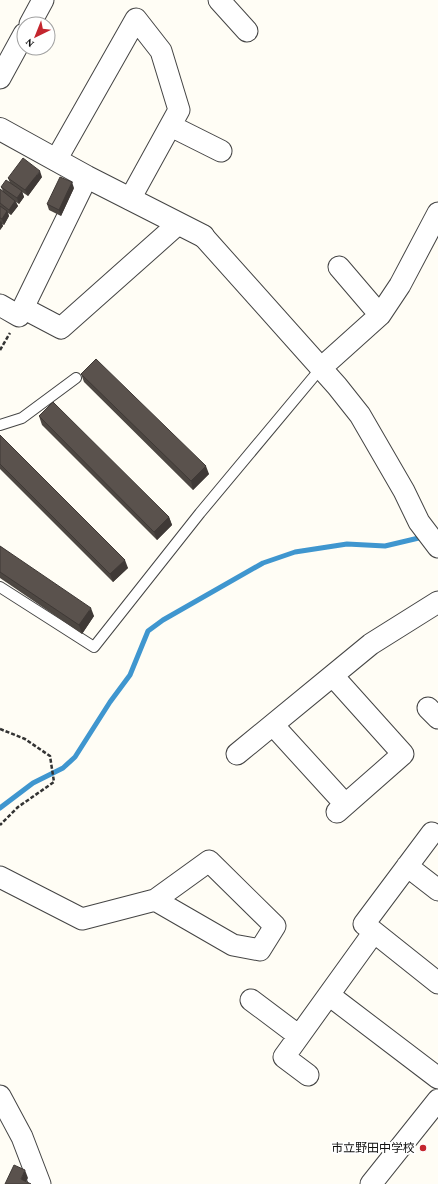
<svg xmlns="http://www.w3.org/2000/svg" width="438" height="1184" viewBox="0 0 438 1184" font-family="'Crimson Pro','Noto Sans JP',serif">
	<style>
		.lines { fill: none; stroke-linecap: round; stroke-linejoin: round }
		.stream { stroke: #3f96cf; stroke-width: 5 }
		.service-casing { stroke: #444; stroke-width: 12 }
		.minor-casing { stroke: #444; stroke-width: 23 }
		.tertiary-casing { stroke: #444; stroke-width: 24 }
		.path { stroke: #333; stroke-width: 2.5; stroke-dasharray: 4 2; stroke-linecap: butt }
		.service { stroke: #fff; stroke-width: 10 }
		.minor { stroke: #fff; stroke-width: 21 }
		.tertiary { stroke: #fff; stroke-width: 22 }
		.wall { fill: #4d4742 }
		.shaded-wall { fill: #3f3936 }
		.building { fill: #5a524d; stroke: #3f3936 }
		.poi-dot { fill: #c4262e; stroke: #fff; stroke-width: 1.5 }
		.labels { text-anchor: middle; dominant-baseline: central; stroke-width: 4; stroke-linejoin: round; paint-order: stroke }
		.poi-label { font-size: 12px; fill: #111; stroke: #fff; text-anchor: end }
	</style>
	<rect width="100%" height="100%" fill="#fffdf5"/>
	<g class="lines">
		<!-- stream -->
		<path class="stream" d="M 0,808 L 33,783 L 63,768 L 75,757 L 110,702 L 130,675 L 148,631 L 163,620 L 263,563 L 295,552 L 347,544 L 385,546 L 423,537"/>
		<!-- service casing -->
		<g class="service-casing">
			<path id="service" d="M 0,425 L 22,418 L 76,378
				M 0,587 L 94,647 L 200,513 L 321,368"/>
		</g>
		<!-- minor casing -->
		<g class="minor-casing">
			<path id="minor" d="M 219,0 L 247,31
				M 30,24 L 43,0
				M 0,78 L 24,34
				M 171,126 L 221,151
				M 56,160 L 136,19 L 161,51 L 179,110 L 130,199
				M 87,177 L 23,308 L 61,328 L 178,224
				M 203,236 L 337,386 L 360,415 L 404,491 L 419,522 L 438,547
				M 339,267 L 380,315
				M 0,305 L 19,316
				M 321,368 L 380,315 L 400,285 L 438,213
				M 333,676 L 403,754 L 337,812
				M 428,708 L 438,718
				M 273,725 L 345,804
				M 237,754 L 371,644 L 438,602
				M 432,833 L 364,924 L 438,983
				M 407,866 L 438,890
				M 0,877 L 82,919 L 155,900 L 209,861 L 275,926 L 260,950 L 233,945 L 155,900
				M 329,995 L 438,1078
				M 251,1000 L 299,1036
				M 308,1075 L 284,1057 L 374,932
				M 0,1096 L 22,1137 L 40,1184
				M 371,1184 L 438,1100"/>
		</g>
		<!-- tertiary casing -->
		<g class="tertiary-casing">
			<path id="tertiary" d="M 0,129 L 87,177 L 203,236"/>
		</g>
		<!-- path -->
		<path class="path" d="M 0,350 L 10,333
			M 0,729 L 25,739 L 50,756 L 54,782 L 18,807 L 0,825"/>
		<!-- service -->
		<use href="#service" class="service"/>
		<!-- minor -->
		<use href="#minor" class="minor"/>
		<!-- tertiary -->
		<use href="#tertiary" class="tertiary"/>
	</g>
	<!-- wall -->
	<path class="wall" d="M 42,177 L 28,196 L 22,192 L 24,197 L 19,204 L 16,202 L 18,206 L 11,215 L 8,213 L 9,216 L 4,225 L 2,224 L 3,226 L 0,230 L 0,189 L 3,191 L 1,187 L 10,183 L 8,178 Z
		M 74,188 L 61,216 L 49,210 L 47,204 Z
		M 81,374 L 209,474 L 193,490 L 84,382 Z
		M 39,416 L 169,517 L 172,525 L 157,540 L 42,425 Z
		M 0,435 L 128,568 L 113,582 L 0,469 Z
		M 0,546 L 94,616 L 82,634 L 0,578 Z"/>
	<!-- shaded-wall -->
	<path class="shaded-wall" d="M 40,171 L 42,177 L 28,196 L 25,190 Z
		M 72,182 L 74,188 L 61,216 L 59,210 Z
		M 22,191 L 24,197 L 19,204 L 17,198 Z
		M 15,201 L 18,206 L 11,215 L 9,210 Z
		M 7,211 L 9,216 L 4,225 L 2,219 Z
		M 1,221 L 3,226 L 0,230 L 0,222 Z
		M 206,466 L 209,474 L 193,490 L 191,481 Z
		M 169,517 L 172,525 L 157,540 L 154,532 Z
		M 125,560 L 128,568 L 113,582 L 110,574 Z
		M 91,608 L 94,616 L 82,634 L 79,625 Z
		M 25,1170 L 28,1178 L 25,1184 L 21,1179 Z"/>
	<!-- building -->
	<path class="building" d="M 23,158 L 40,171 L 25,190 L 8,178 Z
		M 60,177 L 72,182 L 59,210 L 47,204 Z
		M 6,180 L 22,191 L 17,198 L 1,187 Z
		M 0,189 L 15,201 L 9,210 L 0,203 Z
		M 0,206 L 7,211 L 2,219 L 0,218 Z
		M 96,359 L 206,466 L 191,481 L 81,374 Z
		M 53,402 L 169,517 L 154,532 L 39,416 Z
		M 0,435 L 125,560 L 110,574 L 0,464 Z
		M 0,546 L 91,608 L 79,625 L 0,572 Z
		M 14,1165 L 25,1170 L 21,1179 L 31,1184 L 5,1184 Z"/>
	<!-- markers -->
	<circle class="poi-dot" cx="423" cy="1148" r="4"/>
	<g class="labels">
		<!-- poi labels -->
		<g class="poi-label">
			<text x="415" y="1148">市立野田中学校</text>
		</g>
	</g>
	<!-- north arrow -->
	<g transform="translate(36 36) rotate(223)"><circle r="19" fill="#ffffff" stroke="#a0a0a0"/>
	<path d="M0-3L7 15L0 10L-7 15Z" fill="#c4262e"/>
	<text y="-6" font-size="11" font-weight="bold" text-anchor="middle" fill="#111111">N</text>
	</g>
</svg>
